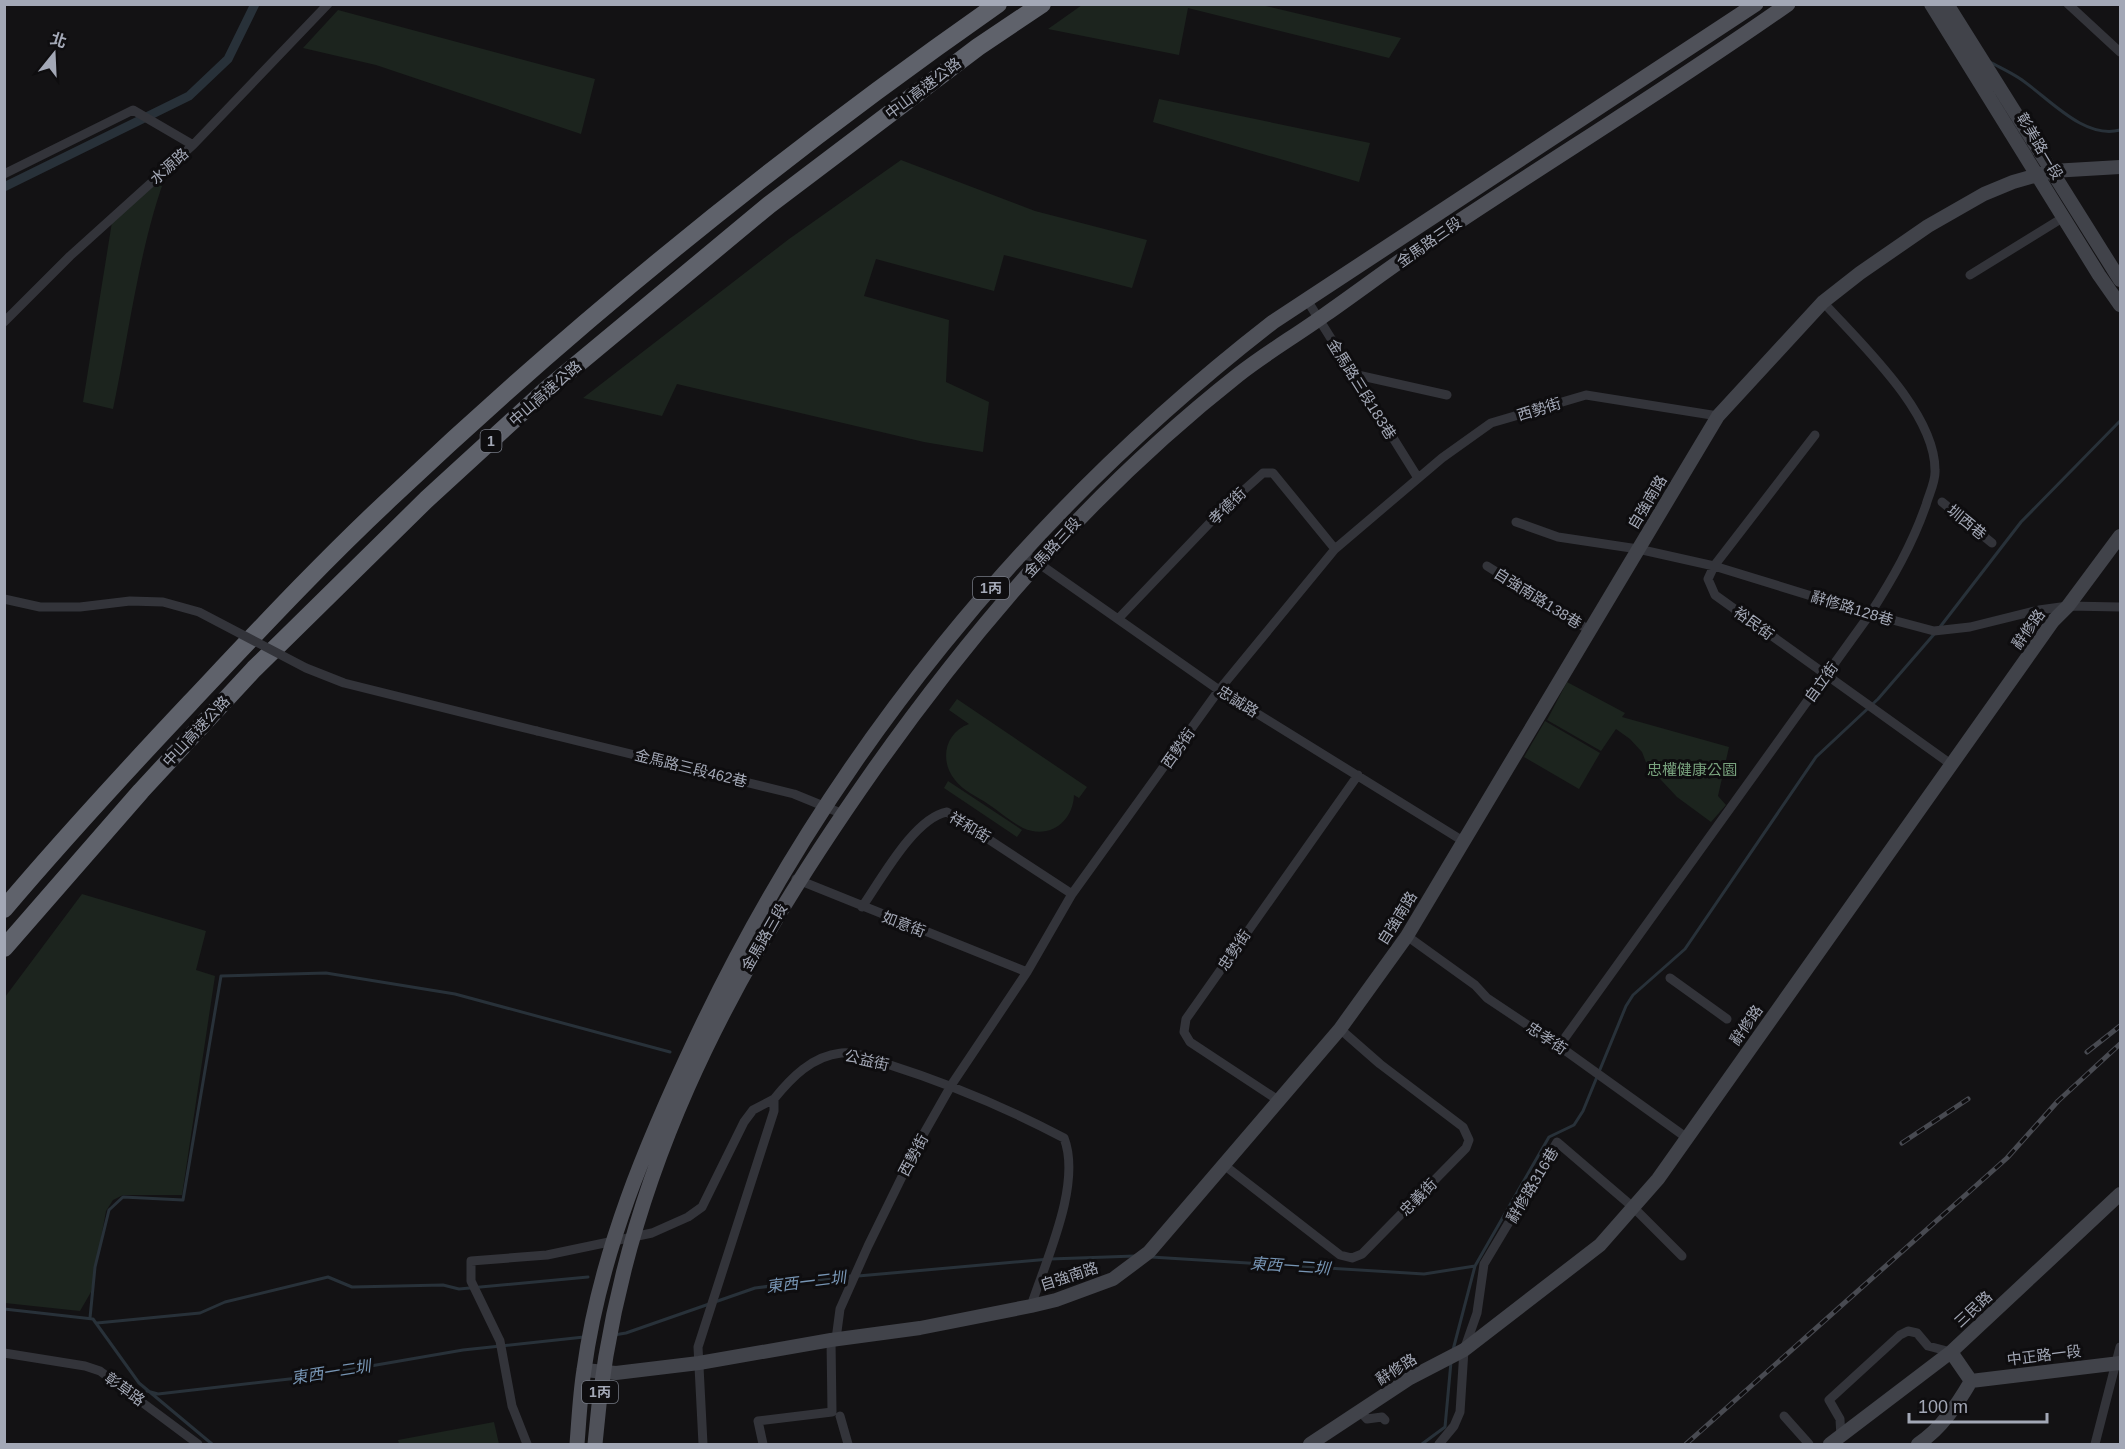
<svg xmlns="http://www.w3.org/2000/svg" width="2125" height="1449" viewBox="0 0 2125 1449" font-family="Arial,'Noto Sans TC',sans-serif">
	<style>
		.green { fill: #1c241e }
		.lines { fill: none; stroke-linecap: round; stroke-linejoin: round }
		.stream { stroke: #283139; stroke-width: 3 }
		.canal { stroke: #283139; stroke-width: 9 }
		.street { stroke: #33343a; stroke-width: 9 }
		.secondary { stroke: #41434a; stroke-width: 14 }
		.primary { stroke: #4f5159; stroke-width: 15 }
		.highway { stroke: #5f626b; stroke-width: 18 }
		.rail-casing { stroke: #484a51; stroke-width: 5 }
		.rail { stroke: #0e0d0f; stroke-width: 3; stroke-dasharray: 9; stroke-linecap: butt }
		.street-bridge { stroke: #33343a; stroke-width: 9 }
		.labels { text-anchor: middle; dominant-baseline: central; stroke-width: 6; stroke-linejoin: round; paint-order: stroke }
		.shield { fill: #0e0d0f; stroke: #767a84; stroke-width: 1.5 }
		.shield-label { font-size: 14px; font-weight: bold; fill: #a3a8b6 }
		.street-label { font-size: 15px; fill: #a3a8b6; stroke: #0e0d0f }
		.park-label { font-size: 15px; fill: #78a27d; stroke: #0e0d0f }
		.water-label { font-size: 16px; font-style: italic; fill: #7795b4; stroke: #0e0d0f }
	</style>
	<rect width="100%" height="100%" fill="#131214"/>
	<!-- green -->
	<path class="green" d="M 1257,4 L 1401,38 L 1389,58 L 1188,8 L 1179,55 L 1048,29 L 1082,5 Z
		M 338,10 L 595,79 L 581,134 L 376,65 L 303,48 Z
		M 1159,99 L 1370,143 L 1359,182 L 1153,122 Z
		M 901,160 L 1035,211 L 1147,240 L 1132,288 L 1004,255 L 994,291 L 876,259 L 864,296 L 949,320 L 946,382 L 989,402 L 983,452 L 924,442 L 677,384 L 662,416 L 583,398 L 789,239 Z
		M 168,169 C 139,246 130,329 113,409 L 83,402 L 112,222 Z
		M 1567,682 L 1625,713 L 1622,717 L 1729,747 L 1718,796 L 1726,805 L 1711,822 L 1677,797 L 1647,765 L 1642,752 L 1630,739 L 1616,729 L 1601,751 L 1547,720 Z
		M 957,699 L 1087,787 L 1079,798 L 1074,795 C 1073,822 1049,840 1023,828 C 1011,822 1000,812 988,804 C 978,797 962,790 955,780 C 939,761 945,732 969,724 L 949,710 Z
		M 1545,721 L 1600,753 L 1579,789 L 1524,757 Z
		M 948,781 L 1022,830 L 1017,837 L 944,788 Z
		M 82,894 L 206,931 L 196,970 L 215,976 L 182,1195 L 123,1195 L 113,1200 L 106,1211 L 91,1292 L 80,1311 L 5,1303 L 5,997 Z
		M 494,1422 L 499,1444 L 399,1444 L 398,1440 Z"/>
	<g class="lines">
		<!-- stream -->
		<path class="stream" d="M 1990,62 C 1999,67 2010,72 2019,78 C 2047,96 2083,140 2120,130
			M 1940,627 L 2021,522 L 2120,421
			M 1151,1257 L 1424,1274 L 1475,1266
			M 858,1276 L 1050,1259 L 1135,1256
			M 4,1309 L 93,1319 L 139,1383 L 212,1444
			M 90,1318 L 95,1267 L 109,1210 L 123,1197 L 183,1200 L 221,976 L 326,973 L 455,994 L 670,1052
			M 97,1323 L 200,1313 L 225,1302 L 328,1277 L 352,1287 L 443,1285 L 459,1289 L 588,1277
			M 614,1335 L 626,1333 L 755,1288 L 851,1276
			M 1453,1350 L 1475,1266 L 1549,1137 L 1574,1125 L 1583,1111 L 1626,1006 L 1633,995 L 1685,949 L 1816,757 L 1878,699 L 1936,632
			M 147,1391 L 158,1394 L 307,1377 L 463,1350 L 584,1337
			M 1422,1444 L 1445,1427 L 1451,1362"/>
		<!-- canal -->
		<path class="canal" d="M 4,187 L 189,96 L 228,59 L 255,4"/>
		<!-- street -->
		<path class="street" d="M 2068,4 L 2120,52
			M 4,174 L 133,110 L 193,145
			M 1970,275 L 2064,217
			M 1307,300 L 1418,478
			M 4,322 L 70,256 L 193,145 L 328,4
			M 1353,374 L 1447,395
			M 1815,435 L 1714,566 L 1708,579 L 1715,595 L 1952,765
			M 1942,502 L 1992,543
			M 1516,522 L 1558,537 L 1638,549 L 1714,566 L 1870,614 L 1934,631 L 1970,627 L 2039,610 L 2068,606 L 2120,607
			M 1021,551 L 1219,690 L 1463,841
			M 1487,566 L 1589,630
			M 1118,619 L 1225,507 L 1263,473 L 1273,473 L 1335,549
			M 537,731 L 794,794 L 843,814
			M 796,879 L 1027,972
			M 862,907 C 881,880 914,818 947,812 L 1072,894
			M 1407,936 L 1475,985 L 1487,998 L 1559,1046 L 1687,1138
			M 1670,978 L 1727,1019
			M 1559,1046 L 1870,614 C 1893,578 1912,545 1926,505 C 1929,494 1936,481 1935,470 C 1935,412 1860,343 1823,302
			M 1278,1100 L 1190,1042 L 1184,1032 L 1186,1019 L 1358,775
			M 1224,1165 L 1340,1255 L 1352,1258 L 1362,1254 L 1466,1148 L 1469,1140 L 1463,1127 L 1380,1064 L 1340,1029
			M 836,1339 L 840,1309 L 868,1246 L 919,1142 L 952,1084 L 1027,972 L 1072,894 L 1219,690 L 1335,549 L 1442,458 L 1491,423 L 1586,395 L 1718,416
			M 4,1353 L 85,1366 L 100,1371 L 198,1444
			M 1360,1411 L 1367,1419 L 1382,1417 L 1385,1420
			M 840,1416 L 848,1444
			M 1784,1416 L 1809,1444
			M 1841,1438 L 1840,1419 L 1829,1400 L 1900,1335 L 1908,1331 L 1917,1333 L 1928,1346 L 1951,1352
			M 527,1444 L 512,1406 L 500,1341 L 471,1281 L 471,1261 L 547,1255 L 652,1233 L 688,1217 L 702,1207 L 744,1122 L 753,1110 L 774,1099
			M 703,1444 L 698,1347 L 774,1111 L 774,1099 C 791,1078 812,1056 841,1053 C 856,1051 875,1060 890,1065 C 953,1085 1005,1107 1064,1138 C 1082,1184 1046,1260 1031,1306
			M 763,1444 L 758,1421 L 832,1412 L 831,1340
			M 1439,1444 L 1454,1426 L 1460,1412 L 1464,1350 L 1477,1313 L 1484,1264 L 1557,1142 L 1634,1208 L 1682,1256
			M 2095,1444 L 2120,1347"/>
		<!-- secondary -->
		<path class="secondary" d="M 1931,4 L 2099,275 L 2120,305
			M 1947,4 L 2120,280
			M 1951,1352 L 1971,1381
			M 584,1370 L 616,1373 L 699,1363 L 831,1340 L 920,1328 L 1031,1306 L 1056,1300 L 1113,1279 L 1149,1252 L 1340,1029 L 1407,936 L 1718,416 L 1823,302 L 1860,273 L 1928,226 L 1984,194 L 2013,182 L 2052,171 L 2120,167
			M 1310,1444 L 1410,1378 L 1464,1350 L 1600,1245 L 1658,1179 L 2053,621 L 2068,606 L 2120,536
			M 1830,1444 L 1951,1352 L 2120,1194
			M 1918,1444 C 1941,1429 1957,1405 1971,1381 L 2120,1363"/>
		<!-- primary -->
		<path class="primary" d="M 577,1444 C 579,1420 580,1395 584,1370 C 600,1252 647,1142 697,1036 C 829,756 1028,512 1273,322 L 1756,4
			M 595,1444 C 616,1185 728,977 875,768 C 979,621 1096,487 1238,375 C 1266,353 1297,335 1326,314 C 1366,286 1405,256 1446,230 C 1560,154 1676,83 1788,4"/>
		<!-- highway -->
		<path class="highway" d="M 4,909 C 64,838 127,770 190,703 C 257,632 323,561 394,495 C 582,317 785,153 998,4
			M 4,948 L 141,791 L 254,669 L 427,499 L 545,391 L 769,205 L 978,47 L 1042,4"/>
		<!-- rail casing -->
		<g class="rail-casing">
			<path id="rail" d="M 2087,1052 L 2120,1026
				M 1902,1143 L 1968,1099
				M 1686,1444 L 2007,1158 L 2058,1101 L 2120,1044"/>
		</g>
		<!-- rail -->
		<use href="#rail" class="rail"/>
		<!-- street-bridge -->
		<path class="street-bridge" d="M 4,599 L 40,607 L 80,607 L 130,601 L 163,602 L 199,612 L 306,668 L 344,683 L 537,731"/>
	</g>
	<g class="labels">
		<!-- shield labels -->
		<g class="shield">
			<rect x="480.5" y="430" width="21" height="22" rx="4.5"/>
			<rect x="973" y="577" width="36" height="22" rx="4.5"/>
			<rect x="582" y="1381" width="36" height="22" rx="4.5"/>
		</g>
		<g class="shield-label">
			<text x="491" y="441">1</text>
			<text x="991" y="588">1丙</text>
			<text x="600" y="1392">1丙</text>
		</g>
		<!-- street labels -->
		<g class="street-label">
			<text transform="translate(923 88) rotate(-37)">中山高速公路</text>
			<text transform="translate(2040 146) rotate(59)">彰美路一段</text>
			<text transform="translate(169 166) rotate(-42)">水源路</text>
			<text transform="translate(1429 242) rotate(-35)">金馬路三段</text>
			<text transform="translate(1362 389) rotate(58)">金馬路三段183巷</text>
			<text transform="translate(545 393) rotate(-41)">中山高速公路</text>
			<text transform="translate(1539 409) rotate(-17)">西勢街</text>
			<text transform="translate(1647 502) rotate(-59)">自強南路</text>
			<text transform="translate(1227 506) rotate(-44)">孝德街</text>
			<text transform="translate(1967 522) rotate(39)">圳西巷</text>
			<text transform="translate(1052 547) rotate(-47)">金馬路三段</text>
			<text transform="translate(1538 598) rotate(32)">自強南路138巷</text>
			<text transform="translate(1852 608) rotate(17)">辭修路128巷</text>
			<text transform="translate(1754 623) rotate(36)">裕民街</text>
			<text transform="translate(2028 629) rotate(-54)">辭修路</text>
			<text transform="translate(1821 682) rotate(-54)">自立街</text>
			<text transform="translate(1238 701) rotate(32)">忠誠路</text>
			<text transform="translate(196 731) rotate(-47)">中山高速公路</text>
			<text transform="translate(1178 748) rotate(-55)">西勢街</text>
			<text transform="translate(691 768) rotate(14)">金馬路三段462巷</text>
			<text transform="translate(970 827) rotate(31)">祥和街</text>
			<text transform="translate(1397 918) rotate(-58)">自強南路</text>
			<text transform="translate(904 924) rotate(21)">如意街</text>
			<text transform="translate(764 937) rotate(-60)">金馬路三段</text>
			<text transform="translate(1234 950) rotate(-56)">忠勢街</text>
			<text transform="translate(1746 1025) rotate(-55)">辭修路</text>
			<text transform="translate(1547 1038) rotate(34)">忠孝街</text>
			<text transform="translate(867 1060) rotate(13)">公益街</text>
			<text transform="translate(913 1155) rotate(-62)">西勢街</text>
			<text transform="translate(1532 1185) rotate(-59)">辭修路316巷</text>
			<text transform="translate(1418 1197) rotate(-45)">忠義街</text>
			<text transform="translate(1069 1276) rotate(-18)">自強南路</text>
			<text transform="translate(1973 1309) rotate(-43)">三民路</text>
			<text transform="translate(2044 1355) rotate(-7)">中正路一段</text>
			<text transform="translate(1396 1369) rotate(-32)">辭修路</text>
			<text transform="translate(125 1389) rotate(36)">彰草路</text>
		</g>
		<!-- park labels -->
		<g class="park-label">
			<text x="1692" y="769">忠權健康公園</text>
		</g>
		<!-- water labels -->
		<g class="water-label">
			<text transform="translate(1290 1266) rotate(4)">東西一二圳</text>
			<text transform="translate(806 1282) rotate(-7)">東西一二圳</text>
			<text transform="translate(331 1372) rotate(-9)">東西一二圳</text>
		</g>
	</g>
	<!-- border -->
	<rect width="2125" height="1449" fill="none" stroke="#a3a8b6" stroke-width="12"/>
	<!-- north arrow -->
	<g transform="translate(54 54) rotate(18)" stroke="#0e0d0f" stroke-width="4.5" paint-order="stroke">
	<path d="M0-4.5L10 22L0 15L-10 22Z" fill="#a3a8b6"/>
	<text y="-9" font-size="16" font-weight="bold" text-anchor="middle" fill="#a3a8b6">北</text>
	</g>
	<!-- scale -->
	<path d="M1909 1413v9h138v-9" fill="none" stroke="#a3a8b6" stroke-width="3"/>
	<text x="1918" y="1413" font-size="18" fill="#a3a8b6" stroke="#0e0d0f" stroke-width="4.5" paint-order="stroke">100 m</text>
</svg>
